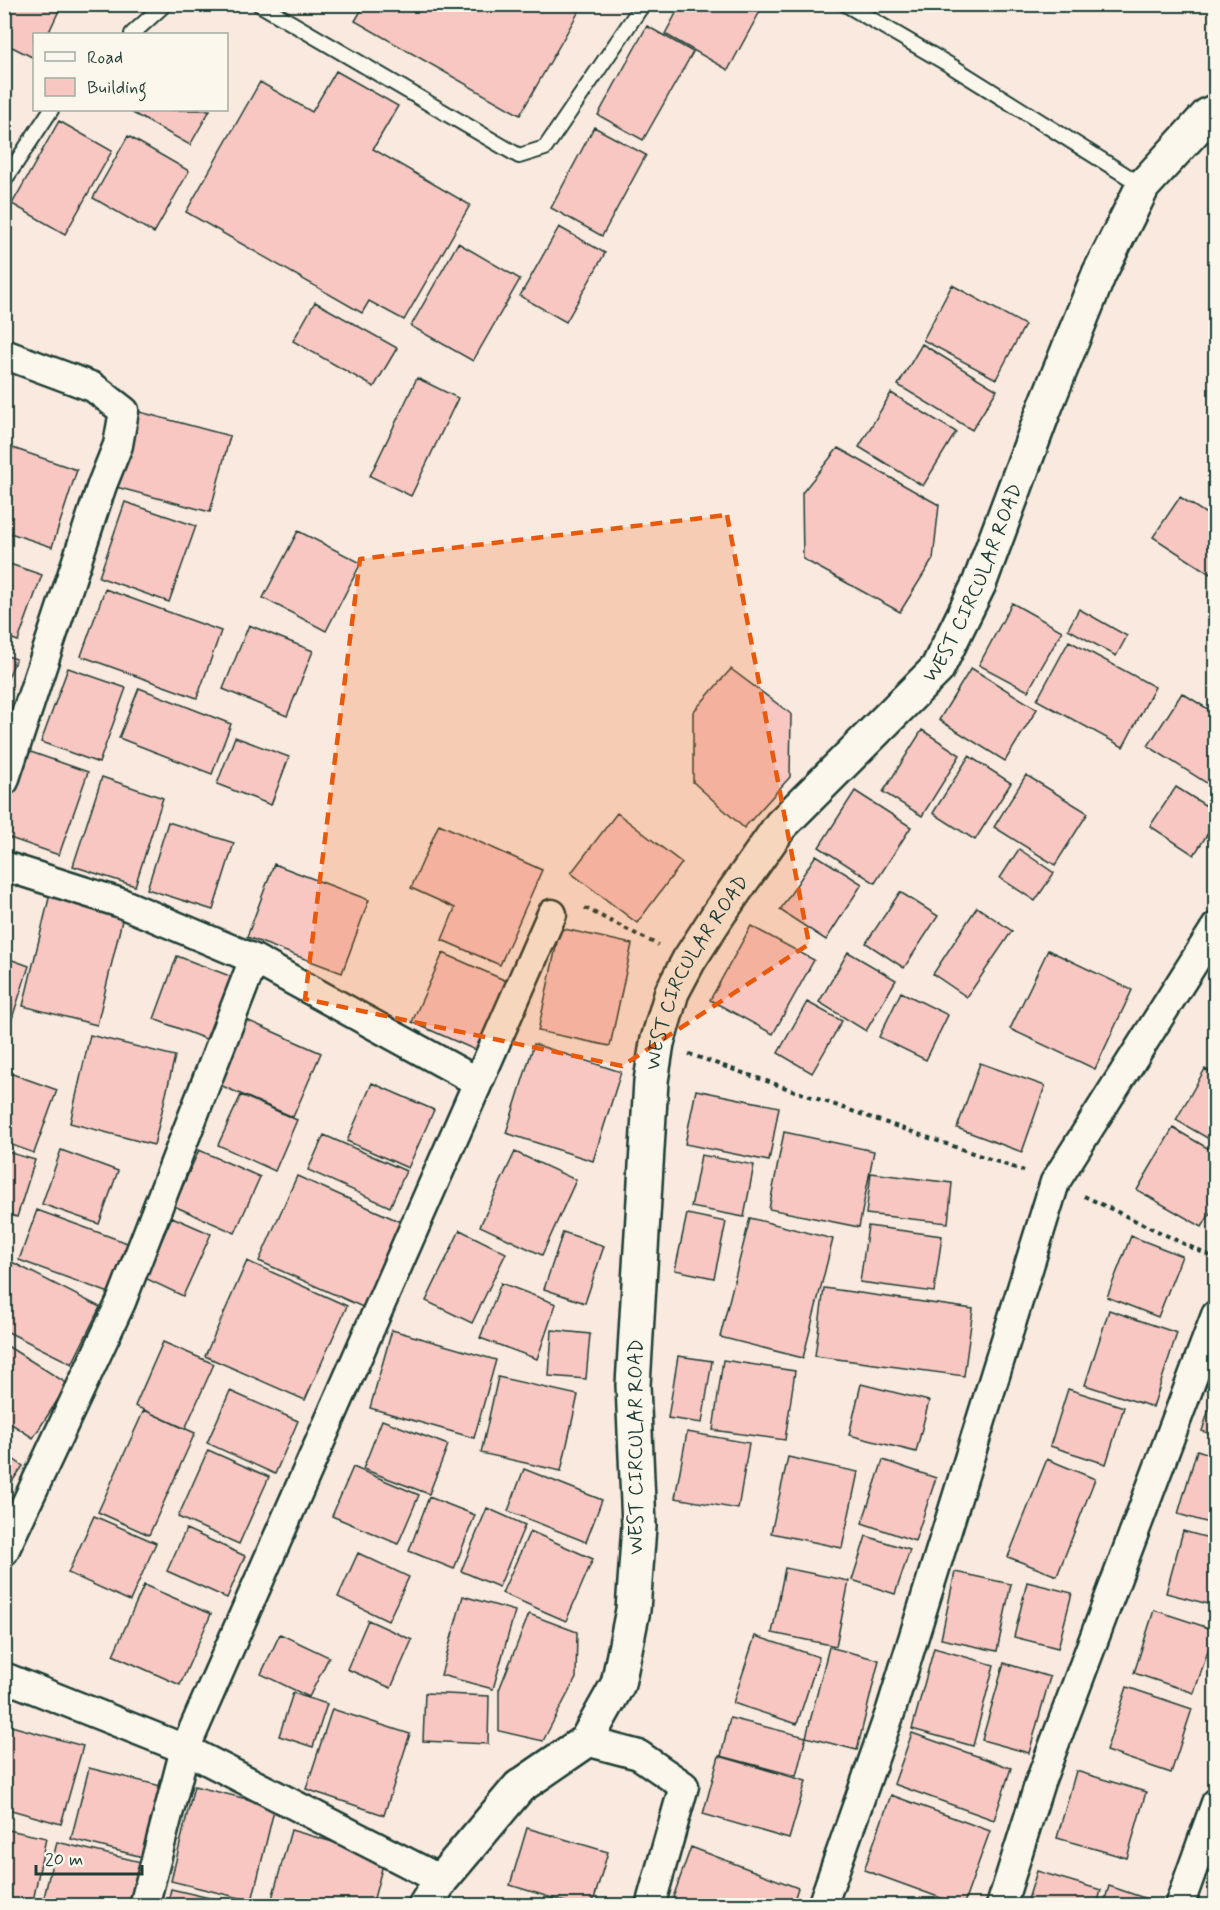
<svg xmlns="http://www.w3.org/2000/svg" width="1220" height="1910" viewBox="0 0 1220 1910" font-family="Mynerve,sans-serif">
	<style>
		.building { fill: #f8c7c2; stroke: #1f3d34; stroke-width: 1.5 }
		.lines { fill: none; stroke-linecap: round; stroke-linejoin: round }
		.lane-casing { stroke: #1f3d34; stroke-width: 18 }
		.street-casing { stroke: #1f3d34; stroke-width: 33 }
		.secondary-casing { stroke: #1f3d34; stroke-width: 38 }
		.path { stroke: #1f3d34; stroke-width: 4; stroke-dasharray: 4.5 4.5; stroke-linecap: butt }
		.lane { stroke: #fbf7ec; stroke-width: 14 }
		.street { stroke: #fbf7ec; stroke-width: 28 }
		.secondary { stroke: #fbf7ec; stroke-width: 33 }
		.marked { fill: #e8590c; fill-opacity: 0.2; stroke: #e8590c; stroke-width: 4.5; stroke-dasharray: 12 8; stroke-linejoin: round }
		.labels { text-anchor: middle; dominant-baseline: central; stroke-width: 5; stroke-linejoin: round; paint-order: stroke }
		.street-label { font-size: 20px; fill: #1f3d34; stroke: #fbf7ec }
	</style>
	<rect width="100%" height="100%" fill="#fae9df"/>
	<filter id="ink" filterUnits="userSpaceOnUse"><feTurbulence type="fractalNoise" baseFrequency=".0167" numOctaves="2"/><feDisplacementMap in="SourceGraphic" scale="12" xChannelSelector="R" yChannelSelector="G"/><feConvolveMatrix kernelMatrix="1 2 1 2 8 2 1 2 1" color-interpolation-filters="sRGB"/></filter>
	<g filter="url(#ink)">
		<!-- building -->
		<path class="building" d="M 4,4 L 62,4 L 48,34 L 34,34 L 34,58 L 4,43 Z
			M 365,4 L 583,4 L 520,115 L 355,21 Z
			M 681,4 L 764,4 L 728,70 L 665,34 Z
			M 647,26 L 693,52 L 643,140 L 598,115 Z
			M 336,71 L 398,106 L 373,149 L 470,205 L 404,320 L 369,301 L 362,313 L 186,212 L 260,82 L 312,112 Z
			M 133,110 L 210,110 L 190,145 L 131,112 Z
			M 59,121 L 112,151 L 65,234 L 12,204 Z
			M 594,127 L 646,155 L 602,236 L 551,208 Z
			M 128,136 L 189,171 L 154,233 L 93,198 Z
			M 559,227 L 605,253 L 566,322 L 520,296 Z
			M 458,243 L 520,279 L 473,361 L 411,326 Z
			M 952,285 L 1025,325 L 996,379 L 923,340 Z
			M 315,302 L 397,348 L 374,387 L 293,341 Z
			M 922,344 L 997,390 L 972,430 L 898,385 Z
			M 417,378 L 458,398 L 411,496 L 370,476 Z
			M 891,393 L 956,432 L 923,486 L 859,447 Z
			M 136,411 L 230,436 L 210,512 L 116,487 Z
			M 4,445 L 77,470 L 52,547 L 4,531 Z
			M 838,448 L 939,505 L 933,559 L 900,612 L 803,559 L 802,493 Z
			M 1180,497 L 1216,520 L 1216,566 L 1210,574 L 1153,537 Z
			M 125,502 L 196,526 L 169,602 L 99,577 Z
			M 298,531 L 361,563 L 326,631 L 263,598 Z
			M 4,562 L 42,575 L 18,641 L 4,636 Z
			M 105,589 L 221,631 L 197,698 L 81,656 Z
			M 1012,603 L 1062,631 L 1028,691 L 979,665 Z
			M 1079,609 L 1127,636 L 1116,656 L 1068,629 Z
			M 249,625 L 313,651 L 287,716 L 223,689 Z
			M 1069,641 L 1155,687 L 1123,747 L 1037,700 Z
			M 4,655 L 16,659 L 4,687 Z
			M 68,668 L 126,688 L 99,763 L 41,742 Z
			M 971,668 L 1037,709 L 1005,761 L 939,720 Z
			M 731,669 L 791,714 L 790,777 L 744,828 L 693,782 L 693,712 Z
			M 139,688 L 231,724 L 212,774 L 119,738 Z
			M 1182,693 L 1216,714 L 1216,789 L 1148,746 Z
			M 922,730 L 960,755 L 922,816 L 883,792 Z
			M 235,737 L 289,757 L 271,805 L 217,784 Z
			M 25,750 L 88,772 L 59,855 L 4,836 L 4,809 Z
			M 969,756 L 1011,783 L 975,840 L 933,813 Z
			M 1026,775 L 1088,813 L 1055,865 L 994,827 Z
			M 102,777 L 163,798 L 135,886 L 73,866 Z
			M 1176,787 L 1216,812 L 1216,821 L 1194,855 L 1150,826 Z
			M 855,791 L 911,827 L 875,883 L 819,847 Z
			M 617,813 L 682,863 L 637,923 L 571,873 Z
			M 168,822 L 234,843 L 213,910 L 147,889 Z
			M 439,824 L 542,870 L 500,965 L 442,940 L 455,908 L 411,888 Z
			M 1019,849 L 1054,873 L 1035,901 L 1000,878 Z
			M 816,855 L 862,884 L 826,940 L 780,910 Z
			M 274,864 L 369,900 L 342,973 L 247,937 Z
			M 900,892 L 938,916 L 904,968 L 866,943 Z
			M 50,894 L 124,912 L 97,1025 L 23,1006 Z
			M 977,907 L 1012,931 L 967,997 L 933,974 Z
			M 751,926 L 814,960 L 773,1034 L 710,1000 Z
			M 560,928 L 632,944 L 610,1046 L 538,1031 Z
			M 1048,950 L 1132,990 L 1095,1069 L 1010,1029 Z
			M 848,952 L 896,980 L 866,1031 L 819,1002 Z
			M 443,953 L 511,983 L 480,1052 L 412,1022 Z
			M 177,956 L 235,978 L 211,1041 L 154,1019 Z
			M 4,957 L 29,966 L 6,1037 L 4,1037 Z
			M 901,992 L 948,1015 L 926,1060 L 879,1037 Z
			M 807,1002 L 842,1021 L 812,1073 L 778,1053 Z
			M 240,1017 L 321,1053 L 293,1117 L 211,1081 Z
			M 90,1035 L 175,1056 L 154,1145 L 70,1123 Z
			M 534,1044 L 621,1072 L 593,1161 L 506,1133 Z
			M 980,1063 L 1045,1086 L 1022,1152 L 957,1128 Z
			M 1205,1069 L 1216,1076 L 1216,1143 L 1176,1120 Z
			M 4,1071 L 57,1090 L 34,1153 L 4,1142 Z
			M 372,1083 L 434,1110 L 408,1168 L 347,1141 Z
			M 696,1090 L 779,1107 L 769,1161 L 685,1144 Z
			M 241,1095 L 297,1120 L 275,1171 L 218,1145 Z
			M 1173,1128 L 1216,1153 L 1216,1204 L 1202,1227 L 1137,1190 Z
			M 784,1132 L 874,1151 L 859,1227 L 769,1209 Z
			M 324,1135 L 406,1171 L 390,1207 L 308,1170 Z
			M 61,1150 L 118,1171 L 99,1224 L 42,1204 Z
			M 199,1150 L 260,1177 L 235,1233 L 174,1206 Z
			M 4,1151 L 35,1160 L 17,1217 L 4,1213 Z
			M 515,1152 L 576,1180 L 542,1255 L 480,1226 Z
			M 701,1155 L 754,1165 L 744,1217 L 691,1207 Z
			M 871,1173 L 952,1183 L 948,1223 L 866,1214 Z
			M 297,1176 L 403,1223 L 365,1308 L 259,1261 Z
			M 37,1210 L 130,1244 L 112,1294 L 19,1260 Z
			M 687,1214 L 726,1222 L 714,1278 L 675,1270 Z
			M 172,1217 L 211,1234 L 183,1296 L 145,1278 Z
			M 750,1218 L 833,1239 L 803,1358 L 720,1337 Z
			M 868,1226 L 942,1236 L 934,1292 L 860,1282 Z
			M 460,1230 L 506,1253 L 472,1323 L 426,1301 Z
			M 563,1232 L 604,1246 L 585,1303 L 544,1289 Z
			M 1131,1236 L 1182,1256 L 1158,1317 L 1107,1297 Z
			M 4,1258 L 100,1307 L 72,1364 L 4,1330 Z
			M 247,1261 L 347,1306 L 305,1400 L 205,1356 Z
			M 501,1283 L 556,1304 L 537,1359 L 480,1338 Z
			M 824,1288 L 973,1309 L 964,1376 L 815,1356 Z
			M 1109,1310 L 1177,1333 L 1153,1407 L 1085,1385 Z
			M 392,1330 L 496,1360 L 474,1438 L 370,1408 Z
			M 552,1330 L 590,1334 L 586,1379 L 549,1376 Z
			M 163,1342 L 214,1364 L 185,1429 L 135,1406 Z
			M 4,1344 L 68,1384 L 33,1438 L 4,1419 Z
			M 678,1356 L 712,1361 L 702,1423 L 668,1418 Z
			M 723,1360 L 795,1371 L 785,1440 L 713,1430 Z
			M 498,1377 L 578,1395 L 561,1471 L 481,1453 Z
			M 861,1384 L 929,1401 L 916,1452 L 849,1435 Z
			M 1216,1388 L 1216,1436 L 1202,1431 Z
			M 1068,1389 L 1124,1407 L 1106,1464 L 1050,1446 Z
			M 230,1391 L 298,1421 L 275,1474 L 207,1443 Z
			M 144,1410 L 195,1433 L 149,1535 L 98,1512 Z
			M 382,1420 L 448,1445 L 429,1494 L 363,1469 Z
			M 687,1432 L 749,1443 L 738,1509 L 675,1498 Z
			M 208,1450 L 269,1477 L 239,1544 L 178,1517 Z
			M 1197,1450 L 1216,1456 L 1216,1525 L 1178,1514 Z
			M 4,1453 L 23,1466 L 4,1493 Z
			M 788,1457 L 858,1472 L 842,1548 L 771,1533 Z
			M 1047,1459 L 1095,1479 L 1057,1576 L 1008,1557 Z
			M 883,1460 L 936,1478 L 915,1541 L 862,1523 Z
			M 353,1467 L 419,1495 L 398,1544 L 332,1516 Z
			M 524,1469 L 602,1500 L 586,1542 L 508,1511 Z
			M 429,1497 L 475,1515 L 454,1569 L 409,1551 Z
			M 487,1508 L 525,1525 L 499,1587 L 461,1571 Z
			M 94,1516 L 156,1543 L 130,1601 L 68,1573 Z
			M 186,1529 L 245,1556 L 227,1598 L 167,1571 Z
			M 530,1531 L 593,1559 L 566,1621 L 502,1593 Z
			M 1183,1531 L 1216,1540 L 1216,1606 L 1166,1593 Z
			M 866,1536 L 910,1550 L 895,1594 L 852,1580 Z
			M 358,1553 L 409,1577 L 388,1621 L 338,1597 Z
			M 785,1568 L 849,1581 L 836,1646 L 772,1633 Z
			M 955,1572 L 1011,1584 L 997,1651 L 941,1639 Z
			M 1027,1582 L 1072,1593 L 1058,1648 L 1014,1637 Z
			M 144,1585 L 211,1614 L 180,1685 L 113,1655 Z
			M 463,1596 L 515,1611 L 493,1689 L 441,1675 Z
			M 1154,1610 L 1215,1630 L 1194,1693 L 1134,1673 Z
			M 529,1614 L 577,1632 L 576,1678 L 543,1741 L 499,1731 L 499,1690 Z
			M 368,1620 L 412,1640 L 391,1688 L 347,1669 Z
			M 280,1634 L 329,1657 L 309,1697 L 261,1674 Z
			M 755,1636 L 819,1657 L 797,1724 L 733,1703 Z
			M 829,1647 L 879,1660 L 857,1750 L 806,1737 Z
			M 934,1648 L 994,1665 L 973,1746 L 912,1729 Z
			M 1004,1663 L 1050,1677 L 1029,1753 L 982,1740 Z
			M 1127,1687 L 1192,1709 L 1171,1773 L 1106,1751 Z
			M 293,1693 L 327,1704 L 313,1747 L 279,1736 Z
			M 425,1693 L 489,1696 L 488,1744 L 423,1741 Z
			M 332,1709 L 410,1734 L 384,1815 L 306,1789 Z
			M 730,1718 L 806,1737 L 796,1776 L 721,1756 Z
			M 4,1724 L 83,1746 L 61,1824 L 4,1808 Z
			M 912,1733 L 1011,1768 L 994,1820 L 894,1784 Z
			M 719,1756 L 806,1781 L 789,1839 L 703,1814 Z
			M 89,1768 L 161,1786 L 143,1857 L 71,1839 Z
			M 1076,1771 L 1146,1792 L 1127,1858 L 1057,1838 Z
			M 194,1786 L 275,1806 L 252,1901 L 171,1881 Z
			M 891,1795 L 990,1831 L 963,1906 L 864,1870 Z
			M 527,1828 L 608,1852 L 592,1906 L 578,1906 L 510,1885 Z
			M 4,1829 L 46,1838 L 32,1906 L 4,1905 Z
			M 291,1830 L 385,1857 L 372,1906 L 270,1906 Z
			M 57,1842 L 141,1862 L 130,1906 L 42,1906 Z
			M 691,1847 L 798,1888 L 792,1906 L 670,1906 Z
			M 1037,1871 L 1101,1890 L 1097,1906 L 1026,1906 Z
			M 1109,1886 L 1156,1902 L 1154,1906 L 1103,1906 Z
			M 171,1889 L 244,1906 L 167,1906 Z"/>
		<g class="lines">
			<!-- lane casing -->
			<g class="lane-casing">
				<path id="lane" d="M 259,4 L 519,156 L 545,148 L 643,4
					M 845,4 L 953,67 L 1143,186
					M 132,34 L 165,4
					M 4,181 L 51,110"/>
			</g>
			<!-- street casing -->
			<g class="street-casing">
				<path id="street" d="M 4,354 L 93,387 L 124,411 L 118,445 L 102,485 L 4,781
					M 4,866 L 121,903 L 254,959 L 478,1082
					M 4,1551 L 121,1302 L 254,959
					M 4,1677 L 185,1749 L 441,1880
					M 586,1741 L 639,1755 L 684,1786 L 650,1906
					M 144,1906 L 185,1749 L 552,914
					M 822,1906 L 891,1710 L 1055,1182 L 1216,927
					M 1001,1906 L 1040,1782 L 1216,1315
					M 1179,1906 L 1216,1803"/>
			</g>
			<!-- secondary casing -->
			<g class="secondary-casing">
				<g id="secondary">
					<path id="s1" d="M 425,1906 L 441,1880 L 519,1787 L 586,1741 L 618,1684 L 633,1610 L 639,1526 L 633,1385 L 651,1081 L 657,1043 L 672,992 L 689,960 L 720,912 L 781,825 L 937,669 L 979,584 L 1044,410 L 1099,274 L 1143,186 L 1208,115 L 1216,111"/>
				</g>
			</g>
			<!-- path -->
			<path class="path" d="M 585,908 L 658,945
				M 689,1054 L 1024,1171
				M 1084,1196 L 1216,1259"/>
			<!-- lane -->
			<use href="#lane" class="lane"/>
			<!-- street -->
			<use href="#street" class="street"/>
			<!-- secondary -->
			<use href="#secondary" class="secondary"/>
		</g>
	</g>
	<!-- marked area -->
	<path class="marked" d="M 727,515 L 809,944 L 622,1066 L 305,999 L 360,559 Z"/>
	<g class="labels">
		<!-- street labels -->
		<g class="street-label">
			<text stroke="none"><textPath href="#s1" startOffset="1509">WEST CIRCULAR ROAD</textPath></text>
			<text stroke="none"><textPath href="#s1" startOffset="1023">WEST CIRCULAR ROAD</textPath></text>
			<text transform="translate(636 1447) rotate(-90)">WEST CIRCULAR ROAD</text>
		</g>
	</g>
	<!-- margin -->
	<rect width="1220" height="1910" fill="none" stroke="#fbf7ec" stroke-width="24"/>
	<rect x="12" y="12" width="1196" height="1886" fill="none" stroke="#1f3d34" stroke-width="2" filter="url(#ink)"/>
	<!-- legend -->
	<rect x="33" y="33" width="195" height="78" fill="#fbf7ec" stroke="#a3ada2" stroke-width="1.5"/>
	<rect x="45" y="52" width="30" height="9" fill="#fbf7ec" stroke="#a3ada2" stroke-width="1.5"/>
	<text x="87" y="63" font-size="18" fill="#1f3d34">Road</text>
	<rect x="45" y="78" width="30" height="18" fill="#f8c7c2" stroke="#a3ada2" stroke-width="1.5"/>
	<text x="87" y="93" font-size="18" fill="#1f3d34">Building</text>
	<!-- scale -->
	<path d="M36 1865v9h106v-9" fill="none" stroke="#1f3d34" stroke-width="3"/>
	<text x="45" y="1865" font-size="18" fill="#1f3d34" stroke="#fbf7ec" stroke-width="4.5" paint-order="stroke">20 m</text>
</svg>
